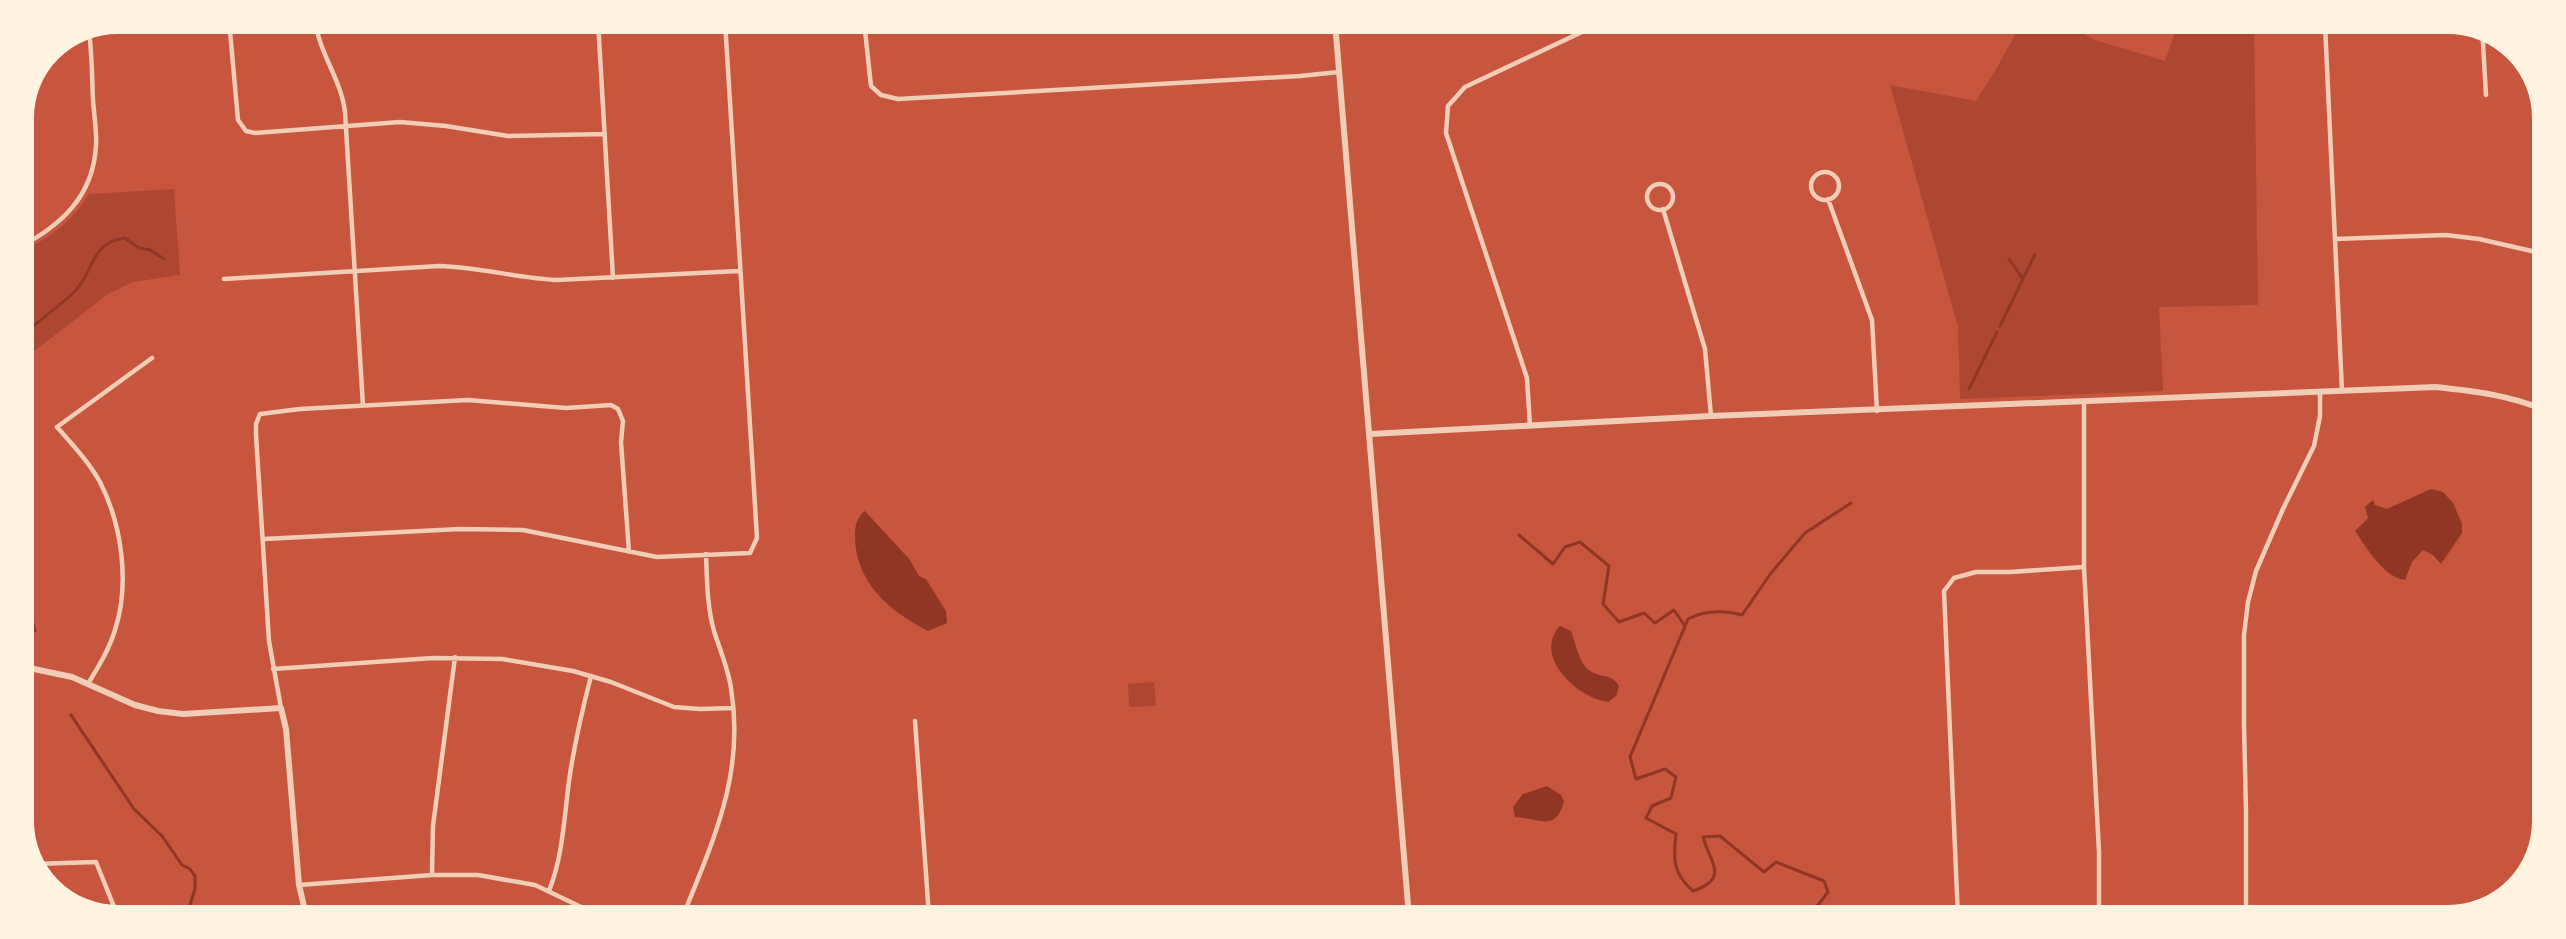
<svg xmlns="http://www.w3.org/2000/svg" width="2566" height="939" viewBox="0 0 2566 939" font-family="Karla,sans-serif">
	<style>
		.green { fill: #ae4732 }
		.water { fill: #8f3625 }
		.lines { fill: none; stroke-linecap: round; stroke-linejoin: round }
		.stream { stroke: #8f3625; stroke-width: 3 }
		.minor { stroke: #f1ccb7; stroke-width: 4.5 }
		.tertiary { stroke: #f1ccb7; stroke-width: 6 }
		.rim { fill: none; stroke: #fff3e0; stroke-width: 8 }
	</style>
	<rect width="100%" height="100%" fill="#c8553d"/>
	<!-- green -->
	<path class="green" d="M 2021,24 L 2066,24 L 2095,40 L 2165,61 L 2178,24 L 2254,24 L 2258,305 L 2159,307 L 2163,391 L 1960,399 L 1958,327 L 1890,85 L 1976,101 L 1995,71 Z
		M 174,189 L 180,275 L 133,282 L 108,294 L 20,362 L 20,253 C 48,238 72,223 89,194 Z
		M 1154,682 L 1156,706 L 1129,707 L 1128,684 Z"/>
	<!-- water -->
	<path class="water" d="M 2431,489 L 2443,492 L 2453,503 L 2462,524 L 2462,533 L 2441,564 L 2433,555 L 2423,550 L 2412,562 L 2405,580 C 2383,577 2367,548 2355,531 L 2368,518 L 2365,507 L 2373,500 L 2375,505 L 2387,509 Z
		M 865,511 L 910,560 L 919,576 L 926,579 L 946,611 L 947,623 L 928,631 C 890,612 855,582 855,536 C 855,525 857,517 865,511 Z
		M 1560,626 L 1571,631 C 1575,642 1579,663 1590,671 C 1600,678 1612,673 1619,686 L 1616,696 L 1608,702 C 1577,698 1532,656 1560,626 Z
		M 1547,786 L 1561,795 L 1564,801 C 1556,833 1539,818 1515,817 L 1513,807 L 1523,794 Z"/>
	<g class="lines">
		<!-- stream -->
		<path class="stream" d="M 2009,259 L 2023,279
			M 2000,326 L 2035,254
			M 20,336 C 38,322 57,308 74,292 C 94,273 90,242 125,238 L 139,248 L 150,250 L 164,259
			M 1969,389 L 1997,332
			M 1519,535 L 1553,564 L 1565,547 L 1580,542 L 1609,566 L 1603,604 L 1619,622 L 1644,613 L 1655,623 L 1674,610 L 1685,626
			M 20,576 L 35,631
			M 71,715 L 134,809 L 162,836 L 182,865 L 190,869 L 195,876 L 195,889 L 189,908 L 195,914
			M 1808,918 L 1828,892 L 1824,881 L 1776,862 L 1764,872 L 1720,836 L 1703,837 C 1710,863 1730,878 1693,891 C 1673,874 1673,859 1676,834 L 1646,818 L 1652,806 L 1671,798 L 1676,777 L 1665,769 L 1636,779 L 1630,757 L 1688,619 C 1705,610 1723,610 1742,615 L 1771,573 L 1805,533 L 1851,503"/>
		<!-- minor -->
		<path class="minor" d="M 229,20 L 238,120 L 246,131 L 255,133 L 400,122 L 446,126 L 508,136 L 605,134
			M 315,20 C 319,53 341,79 345,112 L 363,406
			M 598,21 L 613,278
			M 864,21 L 871,86 L 881,95 L 898,99 L 1300,76 L 1339,72
			M 2325,24 L 2342,391
			M 2482,26 L 2486,95
			M1811 186a14 14 0 1 1 28 0a14 14 0 1 1-28 0Z
			M1647 197a13 13 0 1 1 26 0a13 13 0 1 1-26 0Z
			M 1828,199 L 1872,320 L 1877,411
			M 1663,209 L 1705,349 L 1711,416
			M 2335,239 L 2446,235 L 2479,239 L 2545,254
			M 20,247 C 61,225 93,197 96,146 C 97,131 94,115 93,100 C 92,78 92,54 89,31
			M 224,279 L 439,266 C 479,267 517,278 557,280 L 739,271
			M 2084,402 L 2084,567 L 2099,852 L 2099,919
			M 1530,426 L 1527,378 L 1446,133 L 1448,106 L 1465,87 L 1601,23
			M 264,539 L 460,529 L 523,530 L 657,557 L 750,553 L 757,538 L 725,21
			M 273,669 L 433,658 L 502,659 L 573,671 L 611,682 L 674,707 L 700,709 L 733,708
			M 88,684 C 98,667 109,650 115,630 C 130,584 122,525 100,482 C 89,462 72,444 57,427 L 152,358
			M 281,708 L 269,641 L 256,435 L 256,424 L 260,414 L 300,409 L 468,400 L 566,408 L 611,405 L 618,409 L 623,421 L 621,442 L 629,552
			M 915,721 L 929,916
			M 33,864 L 96,862 L 117,914
			M 432,875 L 433,826 L 455,657
			M 299,885 L 432,875 L 478,875 L 535,885 L 598,915
			M 549,891 C 563,855 564,819 569,781 C 574,746 582,711 591,676
			M 683,916 C 714,838 745,774 731,688 C 728,668 720,650 714,631 C 707,606 707,580 706,554
			M 1958,918 L 1944,591 L 1954,578 L 1976,572 L 2010,572 L 2084,567
			M 2246,919 L 2246,812 L 2244,724 L 2244,635 L 2248,602 L 2256,571 L 2283,509 L 2314,446 L 2320,416 L 2320,392"/>
		<!-- tertiary -->
		<path class="tertiary" d="M 1335,22 L 1409,917
			M 1370,434 L 1711,416 L 2436,387 C 2473,391 2509,395 2544,410
			M 20,666 L 72,677 L 135,705 L 158,711 L 183,714 L 281,708 L 286,729 L 299,885 L 306,915"/>
	</g>
	<!-- crop -->
	<path d="M0 0H2566V939H0ZM118 30H2448A88 88 0 0 1 2536 118V821A88 88 0 0 1 2448 909H118A88 88 0 0 1 30 821V118A88 88 0 0 1 118 30Z" fill="#fff3e0" fill-rule="evenodd"/>
	<path class="rim" d="M118 30H2448A88 88 0 0 1 2536 118V821A88 88 0 0 1 2448 909H118A88 88 0 0 1 30 821V118A88 88 0 0 1 118 30Z"/>
</svg>
